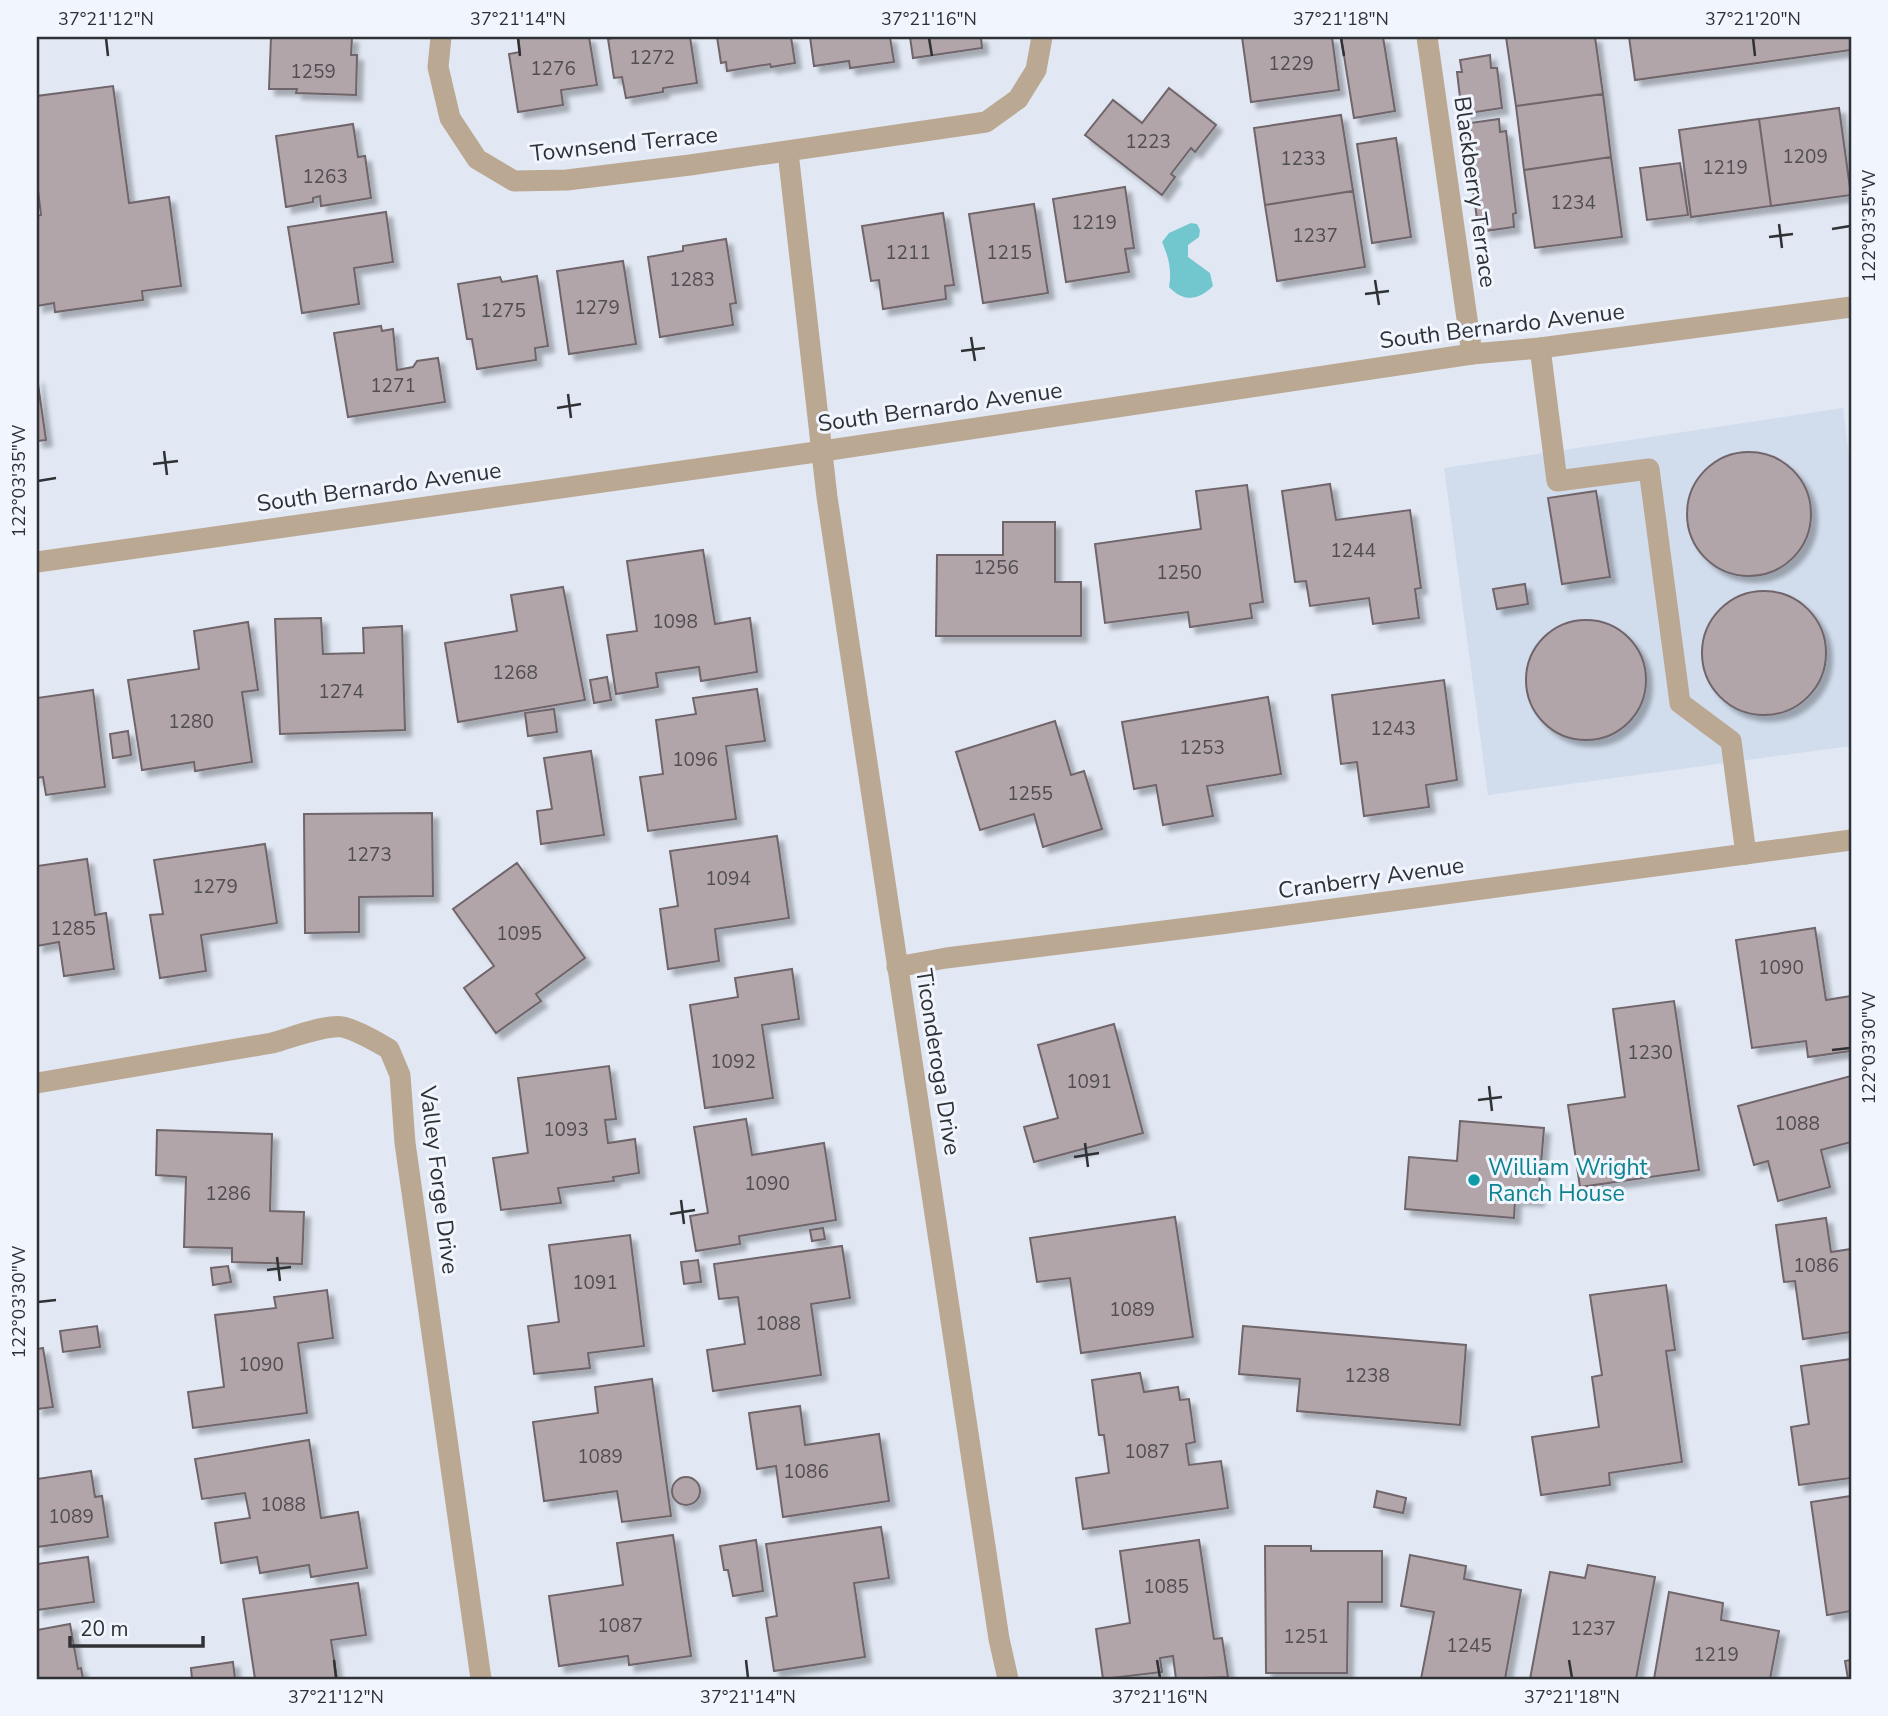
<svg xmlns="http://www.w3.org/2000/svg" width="1888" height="1716" viewBox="0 0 1888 1716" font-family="'Nunito Sans',sans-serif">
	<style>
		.built { fill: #d1dcec }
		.water { fill: #72c7cf }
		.building { fill: #b2a5aa; stroke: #70656a; stroke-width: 2; filter: url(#shadow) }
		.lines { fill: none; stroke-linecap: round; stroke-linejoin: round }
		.service { stroke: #bba892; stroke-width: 21 }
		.minor { stroke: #bba892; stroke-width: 21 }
		.tertiary { stroke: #bba892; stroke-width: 21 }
		.ticks { fill: none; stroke: #2f3135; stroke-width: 2.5 }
		.culture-dot { fill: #0f9aa8; stroke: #f0f5fe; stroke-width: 2.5 }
		.labels { text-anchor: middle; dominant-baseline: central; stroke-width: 6; stroke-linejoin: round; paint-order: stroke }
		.number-label { font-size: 19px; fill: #504e52 }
		.street-label { font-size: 23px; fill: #2f3135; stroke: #f0f5fe }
		.culture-label { font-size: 23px; fill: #0d838f; stroke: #f0f5fe; text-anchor: start }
		.neatline { fill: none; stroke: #2f3135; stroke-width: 2.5 }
		.ticks-label { font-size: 18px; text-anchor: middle; fill: #2f3135 }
	</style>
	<defs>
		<filter id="shadow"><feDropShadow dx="6" dy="6" stdDeviation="2" flood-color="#0004"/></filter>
	</defs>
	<rect width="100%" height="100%" fill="#e1e8f3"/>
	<!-- built -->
	<path class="built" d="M 1843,408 L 1851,472 L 1851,746 L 1488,795 L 1444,468 Z"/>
	<!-- water -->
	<path class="water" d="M 1191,223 L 1197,224 L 1200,230 L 1199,237 L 1188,245 L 1188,257 L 1210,273 L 1213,286 C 1199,300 1184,303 1169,287 C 1172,271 1169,258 1162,242 L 1169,233 Z"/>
	<!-- building -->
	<path class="building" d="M 271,37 L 352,37 L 351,55 L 357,55 L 356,95 L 296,93 L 297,89 L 269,89 Z
		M 518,37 L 589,37 L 597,85 L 561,90 L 563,105 L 518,112 L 509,54 L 520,52 Z
		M 618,37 L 690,37 L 697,83 L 663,88 L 663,92 L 626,98 L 622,77 L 614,78 L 608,39 Z
		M 717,37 L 791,37 L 795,63 L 771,67 L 770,64 L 727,71 L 726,62 L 721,63 Z
		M 810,37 L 890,37 L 894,62 L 850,68 L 849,61 L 814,66 Z
		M 910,37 L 981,37 L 982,48 L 913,58 Z
		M 1242,37 L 1332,37 L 1339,90 L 1251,102 Z
		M 1341,37 L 1383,37 L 1395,111 L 1354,118 Z
		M 1506,37 L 1595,37 L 1603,94 L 1516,106 Z
		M 1629,37 L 1851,37 L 1851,50 L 1635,80 Z
		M 1490,55 L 1491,68 L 1497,68 L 1502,108 L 1462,114 L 1457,72 L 1462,72 L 1460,60 Z
		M 113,86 L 129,203 L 169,197 L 181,286 L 142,291 L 143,300 L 55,312 L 54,303 L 37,306 L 37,216 L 41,215 L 37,182 L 37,96 Z
		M 1169,88 L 1216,125 L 1195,152 L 1191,148 L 1171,174 L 1175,177 L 1162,195 L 1085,135 L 1113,100 L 1142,123 Z
		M 1603,94 L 1611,157 L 1524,170 L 1516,106 Z
		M 1839,108 L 1851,195 L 1771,206 L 1759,119 Z
		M 1341,115 L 1353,191 L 1265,205 L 1254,128 Z
		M 1499,119 L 1500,132 L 1506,131 L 1516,213 L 1513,214 L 1514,227 L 1485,231 L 1483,218 L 1477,219 L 1466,137 L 1471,136 L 1470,123 Z
		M 1759,119 L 1771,206 L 1691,217 L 1679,130 Z
		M 353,124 L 358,157 L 365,156 L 371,198 L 321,206 L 320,196 L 313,198 L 313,202 L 286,207 L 276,136 Z
		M 1396,138 L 1411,237 L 1372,243 L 1357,144 Z
		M 1611,157 L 1622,237 L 1535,248 L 1524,170 Z
		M 1680,163 L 1688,215 L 1647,220 L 1640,168 Z
		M 1125,187 L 1134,248 L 1125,249 L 1129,272 L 1066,282 L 1053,199 Z
		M 1353,191 L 1365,267 L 1277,281 L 1265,205 Z
		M 1034,204 L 1048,293 L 983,303 L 969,214 Z
		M 386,212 L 393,262 L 354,268 L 359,304 L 302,313 L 288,227 Z
		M 943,213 L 954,285 L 945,286 L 946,299 L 883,309 L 879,280 L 871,281 L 862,226 Z
		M 726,239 L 736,303 L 730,304 L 733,325 L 660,337 L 648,257 L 683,251 L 683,246 Z
		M 623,261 L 636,344 L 569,354 L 557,271 Z
		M 537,276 L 548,346 L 535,348 L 536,360 L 477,369 L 472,339 L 467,339 L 458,284 L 500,277 L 502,282 Z
		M 381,326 L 382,331 L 393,329 L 397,370 L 413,367 L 417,361 L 438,358 L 445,402 L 348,417 L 334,333 Z
		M 37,377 L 46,440 L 37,441 Z
		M1687 514a62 62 0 1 1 124 0a62 62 0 1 1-124 0Z
		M 1330,484 L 1336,520 L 1410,510 L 1421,588 L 1415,589 L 1419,618 L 1373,624 L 1369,598 L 1310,606 L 1306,581 L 1295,582 L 1282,491 Z
		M 1247,485 L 1263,602 L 1250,604 L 1252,618 L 1190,627 L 1188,612 L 1105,623 L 1095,544 L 1201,529 L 1196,491 Z
		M 1596,491 L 1610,577 L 1562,584 L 1548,498 Z
		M 1003,522 L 1055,522 L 1055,582 L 1081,582 L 1081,636 L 936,636 L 937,555 L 1003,555 Z
		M 703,550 L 715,624 L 750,618 L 757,672 L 701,681 L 699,667 L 656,673 L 658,687 L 616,694 L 607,635 L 637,631 L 627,561 Z
		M 1525,584 L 1528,604 L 1497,609 L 1493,589 Z
		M 563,587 L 585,700 L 458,722 L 445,643 L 517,631 L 511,595 Z
		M1702 653a62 62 0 1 1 124 0a62 62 0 1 1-124 0Z
		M 321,618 L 323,654 L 364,653 L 363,628 L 402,626 L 405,730 L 280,734 L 275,619 Z
		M1526 680a60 60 0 1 1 120 0a60 60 0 1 1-120 0Z
		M 248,622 L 258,690 L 242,692 L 252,762 L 195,771 L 194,762 L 142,770 L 128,680 L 199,669 L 194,631 Z
		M 607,677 L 611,700 L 594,703 L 590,680 Z
		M 1444,680 L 1457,780 L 1426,785 L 1429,807 L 1364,816 L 1357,762 L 1341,764 L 1332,695 Z
		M 757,689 L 765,741 L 726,746 L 736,819 L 648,831 L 640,777 L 663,774 L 656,720 L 696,714 L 693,698 Z
		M 93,690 L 105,787 L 46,795 L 43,777 L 37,778 L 37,698 Z
		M 1268,697 L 1281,774 L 1207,786 L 1213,816 L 1163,825 L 1156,785 L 1134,789 L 1122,722 Z
		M 554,709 L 557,732 L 528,736 L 525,713 Z
		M 1055,721 L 1071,775 L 1084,771 L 1102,829 L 1043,847 L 1034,814 L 980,830 L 956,752 Z
		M 128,731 L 131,755 L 113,758 L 110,734 Z
		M 591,751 L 604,835 L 541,844 L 537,811 L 552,809 L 544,758 Z
		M 432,813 L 433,896 L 359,897 L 359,932 L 305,933 L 304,814 Z
		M 777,836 L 789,918 L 715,929 L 719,961 L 668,969 L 660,909 L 678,906 L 670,851 Z
		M 265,844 L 277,923 L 201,935 L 206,971 L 160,978 L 150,915 L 163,914 L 154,860 Z
		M 87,859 L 95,915 L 106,913 L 114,969 L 64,976 L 59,942 L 37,946 L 37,866 Z
		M 517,863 L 585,958 L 536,994 L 541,1001 L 496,1033 L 464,988 L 494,966 L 453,909 Z
		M 1815,928 L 1826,1000 L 1851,996 L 1851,1051 L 1808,1057 L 1806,1041 L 1752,1048 L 1736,940 Z
		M 792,969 L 799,1019 L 762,1025 L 773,1098 L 705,1108 L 690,1005 L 738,997 L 735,978 Z
		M 1674,1001 L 1699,1170 L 1580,1187 L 1568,1105 L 1625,1097 L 1613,1009 Z
		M 1114,1024 L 1143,1133 L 1034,1162 L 1024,1127 L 1058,1118 L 1038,1045 Z
		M 609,1066 L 616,1119 L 605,1120 L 608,1143 L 635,1139 L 639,1173 L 613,1177 L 614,1181 L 558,1188 L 561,1203 L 501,1210 L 493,1158 L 528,1153 L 518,1078 Z
		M 1851,1076 L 1851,1142 L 1821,1150 L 1830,1187 L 1778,1201 L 1768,1161 L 1754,1165 L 1738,1106 Z
		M 746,1119 L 752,1155 L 824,1143 L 836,1220 L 739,1236 L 740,1244 L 696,1251 L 690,1216 L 708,1213 L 694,1127 Z
		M 1460,1121 L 1544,1128 L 1538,1200 L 1515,1199 L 1514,1218 L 1405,1209 L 1409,1157 L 1457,1161 Z
		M 157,1130 L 272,1134 L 270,1211 L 304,1212 L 302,1264 L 232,1262 L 232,1248 L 184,1247 L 186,1177 L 156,1175 Z
		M 1175,1217 L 1193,1337 L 1081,1353 L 1070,1278 L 1037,1282 L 1030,1238 Z
		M 1826,1218 L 1831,1252 L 1851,1249 L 1851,1332 L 1803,1339 L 1795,1281 L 1784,1282 L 1776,1225 Z
		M 823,1228 L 825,1239 L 812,1241 L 810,1230 Z
		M 630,1235 L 644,1346 L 588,1353 L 590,1368 L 534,1374 L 528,1326 L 559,1322 L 549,1245 Z
		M 842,1246 L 850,1298 L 811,1304 L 821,1375 L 713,1391 L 707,1350 L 745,1344 L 738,1297 L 719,1299 L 714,1264 Z
		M 698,1260 L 701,1282 L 684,1284 L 681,1262 Z
		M 228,1266 L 231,1282 L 213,1285 L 211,1268 Z
		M 1666,1285 L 1675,1350 L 1666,1351 L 1682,1462 L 1609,1473 L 1610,1485 L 1541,1495 L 1532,1437 L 1599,1427 L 1592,1377 L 1602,1375 L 1590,1295 Z
		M 327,1290 L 333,1338 L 298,1343 L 307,1413 L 193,1428 L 188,1392 L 224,1387 L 215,1315 L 276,1308 L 274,1297 Z
		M 97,1326 L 100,1347 L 63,1352 L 60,1331 Z
		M 1243,1326 L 1466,1345 L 1460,1425 L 1297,1411 L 1300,1379 L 1239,1374 Z
		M 43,1348 L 53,1407 L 37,1409 L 37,1349 Z
		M 1851,1359 L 1851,1478 L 1799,1485 L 1791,1427 L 1809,1424 L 1801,1366 Z
		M 1140,1373 L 1144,1392 L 1178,1387 L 1180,1400 L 1189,1399 L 1195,1442 L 1186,1444 L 1189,1465 L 1221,1461 L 1228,1508 L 1083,1529 L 1076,1478 L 1109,1473 L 1104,1435 L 1099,1435 L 1092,1380 Z
		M 652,1379 L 671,1516 L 622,1522 L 617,1491 L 544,1501 L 533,1422 L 598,1413 L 595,1387 Z
		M 800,1406 L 805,1445 L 879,1434 L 889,1501 L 783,1517 L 776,1466 L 757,1469 L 749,1413 Z
		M 309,1440 L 321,1518 L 358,1512 L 367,1568 L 311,1577 L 309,1565 L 260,1573 L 257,1557 L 221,1563 L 215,1523 L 250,1518 L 245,1493 L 202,1499 L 195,1459 Z
		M 91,1471 L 95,1497 L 102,1496 L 108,1537 L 37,1547 L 37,1479 Z
		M672 1491a14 14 0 1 1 28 0a14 14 0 1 1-28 0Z
		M 1377,1491 L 1406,1498 L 1403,1513 L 1374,1507 Z
		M 1851,1496 L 1851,1611 L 1827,1615 L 1811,1502 Z
		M 881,1527 L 889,1578 L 854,1583 L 865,1657 L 774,1671 L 766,1618 L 777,1616 L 766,1544 Z
		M 673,1535 L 691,1656 L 629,1665 L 628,1656 L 559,1666 L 549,1596 L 623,1585 L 617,1543 Z
		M 756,1540 L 763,1591 L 733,1596 L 728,1570 L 724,1570 L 720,1546 Z
		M 1199,1540 L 1214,1639 L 1222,1638 L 1228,1677 L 1176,1679 L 1173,1656 L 1160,1658 L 1162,1672 L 1103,1679 L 1096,1629 L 1130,1623 L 1120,1551 Z
		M 1265,1546 L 1311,1546 L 1311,1551 L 1382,1551 L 1382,1602 L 1348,1602 L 1347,1673 L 1266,1673 Z
		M 1410,1555 L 1466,1566 L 1464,1579 L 1521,1590 L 1505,1679 L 1421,1679 L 1434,1612 L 1401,1606 Z
		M 88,1557 L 94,1602 L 37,1610 L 37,1564 Z
		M 1588,1565 L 1655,1577 L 1636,1679 L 1530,1679 L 1550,1572 L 1585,1578 Z
		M 358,1583 L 366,1635 L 331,1640 L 337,1679 L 255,1679 L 243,1599 Z
		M 1669,1592 L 1723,1603 L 1721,1620 L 1779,1631 L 1770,1679 L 1654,1679 Z
		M 70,1624 L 78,1669 L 81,1668 L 83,1679 L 37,1679 L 37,1630 Z
		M 1851,1660 L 1851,1679 L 1848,1679 L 1845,1661 Z
		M 233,1662 L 235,1679 L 192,1679 L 191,1668 Z"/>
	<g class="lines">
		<!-- service -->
		<path class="service" d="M 1427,37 L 1472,354
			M 1540,348 L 1557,481 L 1649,469 L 1680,703 L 1731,741 L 1746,854"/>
		<!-- minor -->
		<path class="minor" d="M 441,37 L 438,67 L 450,118 L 477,159 L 514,181 L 567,180 L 690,165 L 986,122 L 1018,99 L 1036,70 L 1042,37
			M 788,152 L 827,497 L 999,1639 L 1008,1679
			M 897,967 L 946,958 L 1220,924 L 1851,840
			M 37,1083 L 272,1043 C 291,1038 325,1024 343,1027 C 359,1031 375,1041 389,1049 L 400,1075 L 405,1143 L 481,1679"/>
		<!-- tertiary -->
		<path class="tertiary" d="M 37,562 L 823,451 L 1472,354 L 1540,348 L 1851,307"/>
	</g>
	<!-- ticks -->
	<path class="ticks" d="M 106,38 L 108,56M 518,38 L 520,56M 929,38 L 932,56M 1341,38 L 1344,56M 1753,38 L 1755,56M 1779,224 L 1782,248M 1832,229 L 1850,226M 1769,237 L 1793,234M 1375,280 L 1379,305M 1365,294 L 1389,291M 971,337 L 975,361M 961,351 L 985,348M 568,394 L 571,418M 557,408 L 581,404M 164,451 L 167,475M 153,464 L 178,461M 38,481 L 56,478M 1832,1050 L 1850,1048M 1489,1086 L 1492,1111M 1478,1100 L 1502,1097M 1085,1143 L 1088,1167M 1074,1157 L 1099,1153M 681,1200 L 684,1224M 670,1214 L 695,1210M 277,1257 L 280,1281M 267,1270 L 291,1267M 38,1302 L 56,1300M 334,1660 L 336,1678M 746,1660 L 748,1678M 1157,1660 L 1160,1678M 1569,1660 L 1572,1678"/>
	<!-- markers -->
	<circle class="culture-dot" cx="1474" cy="1180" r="7"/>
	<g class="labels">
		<!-- number labels -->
		<g class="number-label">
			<text x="652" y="58">1272</text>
			<text x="1291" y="64">1229</text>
			<text x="553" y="69">1276</text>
			<text x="313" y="72">1259</text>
			<text x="1148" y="142">1223</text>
			<text x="1805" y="157">1209</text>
			<text x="1303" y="159">1233</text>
			<text x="1725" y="168">1219</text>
			<text x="325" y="177">1263</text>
			<text x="1573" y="203">1234</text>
			<text x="1094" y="223">1219</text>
			<text x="1315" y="236">1237</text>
			<text x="908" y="253">1211</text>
			<text x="1009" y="253">1215</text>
			<text x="692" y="280">1283</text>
			<text x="597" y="308">1279</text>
			<text x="503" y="311">1275</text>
			<text x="393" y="386">1271</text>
			<text x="1353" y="551">1244</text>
			<text x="996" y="568">1256</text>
			<text x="1179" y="573">1250</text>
			<text x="675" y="622">1098</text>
			<text x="515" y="673">1268</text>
			<text x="341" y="692">1274</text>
			<text x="191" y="722">1280</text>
			<text x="1393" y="729">1243</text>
			<text x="1202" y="748">1253</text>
			<text x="695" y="760">1096</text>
			<text x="1030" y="794">1255</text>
			<text x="369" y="855">1273</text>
			<text x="728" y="879">1094</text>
			<text x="215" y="887">1279</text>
			<text x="73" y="929">1285</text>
			<text x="519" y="934">1095</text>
			<text x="1781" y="968">1090</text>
			<text x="1650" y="1053">1230</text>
			<text x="733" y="1062">1092</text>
			<text x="1089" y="1082">1091</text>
			<text x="1797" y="1124">1088</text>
			<text x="566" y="1130">1093</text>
			<text x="767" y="1184">1090</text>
			<text x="228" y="1194">1286</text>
			<text x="1816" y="1266">1086</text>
			<text x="595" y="1283">1091</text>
			<text x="1132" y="1310">1089</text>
			<text x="778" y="1324">1088</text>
			<text x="261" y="1365">1090</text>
			<text x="1367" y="1376">1238</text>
			<text x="1147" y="1452">1087</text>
			<text x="600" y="1457">1089</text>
			<text x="806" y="1472">1086</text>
			<text x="283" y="1505">1088</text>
			<text x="71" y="1517">1089</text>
			<text x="1166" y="1587">1085</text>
			<text x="620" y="1626">1087</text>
			<text x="1593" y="1629">1237</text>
			<text x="1306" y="1637">1251</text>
			<text x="1469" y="1646">1245</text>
			<text x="1716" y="1655">1219</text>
		</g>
		<!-- street labels -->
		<g class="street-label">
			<text transform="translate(624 144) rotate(-6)">Townsend Terrace</text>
			<text transform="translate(1475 192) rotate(82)">Blackberry Terrace</text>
			<text transform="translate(1502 326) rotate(-7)">South Bernardo Avenue</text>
			<text transform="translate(940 407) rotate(-8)">South Bernardo Avenue</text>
			<text transform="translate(379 487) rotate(-8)">South Bernardo Avenue</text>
			<text transform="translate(1371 878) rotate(-8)">Cranberry Avenue</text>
			<text transform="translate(938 1062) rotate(81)">Ticonderoga Drive</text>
			<text transform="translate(439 1180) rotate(83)">Valley Forge Drive</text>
		</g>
		<!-- culture labels -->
		<g class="culture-label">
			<text x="1488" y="1167">William Wright<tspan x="1488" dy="26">Ranch House</tspan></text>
		</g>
	</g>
	<!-- border -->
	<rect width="1888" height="1716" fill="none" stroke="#f0f5fe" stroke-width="77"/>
	<!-- scale -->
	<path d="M70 1636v10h133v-10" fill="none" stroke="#2f3135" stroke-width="3.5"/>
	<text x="80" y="1636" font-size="21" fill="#2f3135" stroke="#f0f5fe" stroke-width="5" paint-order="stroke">20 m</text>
	<rect x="38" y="38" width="1812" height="1640" class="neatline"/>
	<g class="ticks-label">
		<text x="106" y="25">37°21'12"N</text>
		<text x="518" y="25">37°21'14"N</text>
		<text x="929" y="25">37°21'16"N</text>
		<text x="1341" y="25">37°21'18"N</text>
		<text x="1753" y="25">37°21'20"N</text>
		<text transform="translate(1869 226) rotate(-90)" y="6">122°03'35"W</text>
		<text transform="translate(19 481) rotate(-90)" y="6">122°03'35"W</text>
		<text transform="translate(1869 1048) rotate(-90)" y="6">122°03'30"W</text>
		<text transform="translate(19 1302) rotate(-90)" y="6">122°03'30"W</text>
		<text x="336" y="1703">37°21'12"N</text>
		<text x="748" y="1703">37°21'14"N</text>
		<text x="1160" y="1703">37°21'16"N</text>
		<text x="1572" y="1703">37°21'18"N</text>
	</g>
</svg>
